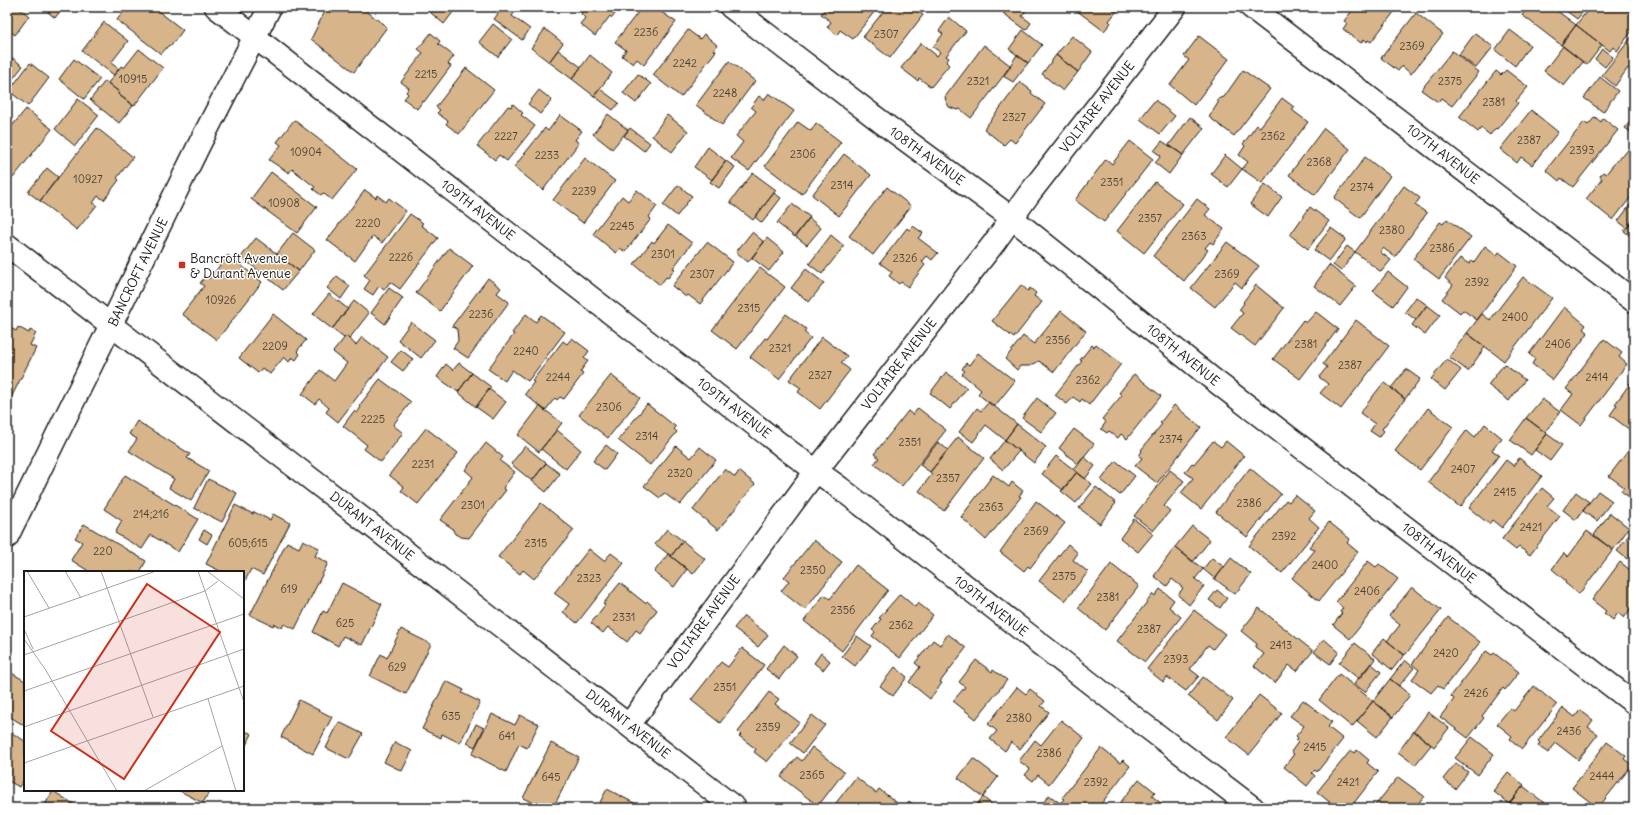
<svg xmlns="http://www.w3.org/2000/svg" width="1641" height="815" viewBox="0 0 1641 815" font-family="Delius,sans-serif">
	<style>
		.building { fill: #d7b489; stroke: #1c1c1c }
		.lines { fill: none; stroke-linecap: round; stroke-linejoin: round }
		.minor-casing { stroke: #1c1c1c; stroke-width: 25 }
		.secondary-casing { stroke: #1c1c1c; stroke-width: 25 }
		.minor { stroke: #fff; stroke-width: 22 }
		.secondary { stroke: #fff; stroke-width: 22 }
		.poi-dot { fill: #c8321e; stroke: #fff; stroke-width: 1.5 }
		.labels { text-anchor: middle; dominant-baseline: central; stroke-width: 3; stroke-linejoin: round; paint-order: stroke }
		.number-label { font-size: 11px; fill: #4b4237 }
		.street-label { font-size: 13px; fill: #1c1c1c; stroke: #fff }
		.poi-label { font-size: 13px; fill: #1c1c1c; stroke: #fff; text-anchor: start }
		.inset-road { fill: none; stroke: #a4a4a4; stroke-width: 1 }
		.view { fill: #c8321e; fill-opacity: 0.15; stroke: #c8321e; stroke-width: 2 }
		.inset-edge { fill: none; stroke: #1c1c1c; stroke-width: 2 }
	</style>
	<rect width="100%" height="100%" fill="#fff"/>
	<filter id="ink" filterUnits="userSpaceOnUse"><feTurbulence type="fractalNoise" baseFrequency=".025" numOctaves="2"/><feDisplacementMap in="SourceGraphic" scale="8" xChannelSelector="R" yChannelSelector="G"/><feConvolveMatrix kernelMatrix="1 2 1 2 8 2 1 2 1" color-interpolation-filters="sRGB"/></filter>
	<g filter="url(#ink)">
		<!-- building -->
		<path class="building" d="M 8,7 L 18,7 L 29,16 L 15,35 L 7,29 Z
			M 42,7 L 63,7 L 55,18 Z
			M 127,7 L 153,7 L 183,30 L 171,46 L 169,45 L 161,54 L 117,20 Z
			M 327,7 L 361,7 L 387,27 L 354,72 L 311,39 Z
			M 435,7 L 457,7 L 444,24 L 431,13 Z
			M 503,7 L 518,7 L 512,16 L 530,29 L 522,40 L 494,19 Z
			M 583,7 L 620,7 L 612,18 L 610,16 L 595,36 L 580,24 L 585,18 L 581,14 L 585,9 Z
			M 642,7 L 661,7 L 663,8 L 660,11 L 676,22 L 644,65 L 637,59 L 633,64 L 622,56 L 626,50 L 615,42 Z
			M 827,7 L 878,7 L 853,39 L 840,30 L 837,35 L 827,27 L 831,22 L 821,14 Z
			M 887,7 L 912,7 L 923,15 L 890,58 L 863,37 Z
			M 1007,7 L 1028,7 L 1022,16 L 1031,23 L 1026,30 L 1003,13 Z
			M 1078,7 L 1120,7 L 1109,21 L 1111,23 L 1104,31 L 1076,10 Z
			M 1355,7 L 1398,7 L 1371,42 L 1368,40 L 1367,42 L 1364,39 L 1361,43 L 1343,29 L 1347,23 L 1344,21 Z
			M 1528,7 L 1552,7 L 1576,25 L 1561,45 L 1522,15 Z
			M 1561,7 L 1587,7 L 1577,19 Z
			M 1590,7 L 1634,7 L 1634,28 L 1617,51 L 1613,47 L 1610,51 L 1576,25 Z
			M 1416,13 L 1443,34 L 1411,74 L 1402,66 L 1398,71 L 1381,58 Z
			M 949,17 L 966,31 L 946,56 L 949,58 L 946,62 L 949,65 L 931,87 L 919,78 L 918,81 L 901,68 L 921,43 L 937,56 L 940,52 L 933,47 L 943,34 L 939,31 Z
			M 104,22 L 128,41 L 111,63 L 119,69 L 114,75 L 82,51 Z
			M 493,24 L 512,39 L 498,57 L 479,42 Z
			M 1576,25 L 1602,45 L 1587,65 L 1561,45 Z
			M 545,29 L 563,43 L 549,62 L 531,48 Z
			M 688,30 L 700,39 L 704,34 L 717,45 L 714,50 L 716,51 L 681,97 L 653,75 Z
			M 1023,30 L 1042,45 L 1028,63 L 1009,49 Z
			M 1510,30 L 1530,45 L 1515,66 L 1495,50 Z
			M 431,33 L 440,41 L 438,44 L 454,56 L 448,64 L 451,66 L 424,102 L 423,101 L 417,109 L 404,99 L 408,94 L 406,92 L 409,88 L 401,82 L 423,53 L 418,49 Z
			M 1475,33 L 1493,47 L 1476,68 L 1459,55 Z
			M 1634,34 L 1634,73 L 1628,68 L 1615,86 L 1602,75 Z
			M 1072,36 L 1092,52 L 1078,72 L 1056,55 Z
			M 1199,36 L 1229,59 L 1194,105 L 1170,85 L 1189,60 L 1184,56 Z
			M 984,45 L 1011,66 L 971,118 L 960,109 L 957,110 L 949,107 L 946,101 L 945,97 Z
			M 1563,46 L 1583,62 L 1564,86 L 1544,71 Z
			M 139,49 L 163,68 L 134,106 L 118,94 L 119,92 L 108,83 L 121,66 L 124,68 Z
			M 1602,49 L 1613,57 L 1605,67 L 1595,59 Z
			M 558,50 L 581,67 L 572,79 L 549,62 Z
			M 1452,51 L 1479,72 L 1452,106 L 1441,98 L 1438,102 L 1421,90 Z
			M 7,54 L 23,66 L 11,81 L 7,78 Z
			M 590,55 L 612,73 L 594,96 L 572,79 Z
			M 1017,55 L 1028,63 L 1013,82 L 1003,76 Z
			M 1056,55 L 1078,72 L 1063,91 L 1042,74 Z
			M 74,59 L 100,79 L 84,99 L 59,79 Z
			M 729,61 L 755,81 L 722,125 L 696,105 Z
			M 30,63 L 49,78 L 28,106 L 9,91 Z
			M 466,68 L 494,90 L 459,134 L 446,124 L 448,121 L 437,113 L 440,110 L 436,107 Z
			M 1243,70 L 1270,89 L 1234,136 L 1209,117 L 1218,103 L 1218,99 L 1224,97 Z
			M 1506,70 L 1528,87 L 1516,101 L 1518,103 L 1497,129 L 1496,128 L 1490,135 L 1481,128 L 1478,132 L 1459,117 L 1496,71 L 1501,75 Z
			M 638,74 L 651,84 L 636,103 L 623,93 Z
			M 1600,77 L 1618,91 L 1603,112 L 1584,98 Z
			M 105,81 L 119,92 L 118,94 L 133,106 L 119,123 L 90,100 Z
			M 1020,82 L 1032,91 L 1031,93 L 1045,104 L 1015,143 L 1010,139 L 1004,145 L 984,129 Z
			M 600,89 L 619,103 L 613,110 L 594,96 Z
			M 539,90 L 552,100 L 540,114 L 528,104 Z
			M 769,93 L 794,111 L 749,171 L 731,158 L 743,142 L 736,136 L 756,111 L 751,107 L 759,96 L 764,100 Z
			M 1282,98 L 1294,107 L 1292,110 L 1308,122 L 1262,183 L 1242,169 L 1248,162 L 1239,155 L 1245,146 L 1243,144 L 1257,125 L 1260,127 Z
			M 78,99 L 99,115 L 75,146 L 55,129 Z
			M 1155,100 L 1175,116 L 1160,134 L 1140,119 Z
			M 513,104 L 523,113 L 521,115 L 535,126 L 507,161 L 499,155 L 495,160 L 477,146 L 508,106 L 511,107 Z
			M 26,109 L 52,129 L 13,178 L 7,173 L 7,132 Z
			M 1531,110 L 1558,132 L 1532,165 L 1521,157 L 1517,163 L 1500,149 Z
			M 608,114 L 628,130 L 612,149 L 593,134 Z
			M 560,115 L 582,131 L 575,140 L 579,143 L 543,190 L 514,167 L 545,128 L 548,131 Z
			M 667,115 L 688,131 L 672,152 L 652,136 Z
			M 1634,116 L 1634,134 L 1625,128 Z
			M 1190,117 L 1204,128 L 1183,155 L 1169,145 Z
			M 1595,117 L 1601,122 L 1603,118 L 1618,130 L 1573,187 L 1561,178 L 1559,181 L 1546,170 L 1584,122 L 1588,125 Z
			M 294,120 L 357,169 L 332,200 L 323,193 L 321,195 L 313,189 L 315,187 L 292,169 L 289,173 L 269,160 L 281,145 L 277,142 Z
			M 798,122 L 811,131 L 816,123 L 841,142 L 802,194 L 765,166 Z
			M 97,128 L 133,157 L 117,178 L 119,180 L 104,200 L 98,196 L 93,203 L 97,205 L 77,230 L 40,201 Z
			M 630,128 L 650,143 L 644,151 L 624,136 Z
			M 1324,128 L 1350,149 L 1315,195 L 1289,175 Z
			M 1130,141 L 1153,159 L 1104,222 L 1075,200 L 1106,159 L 1112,164 Z
			M 1162,141 L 1183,155 L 1169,174 L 1155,163 L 1161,156 L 1154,151 Z
			M 1631,146 L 1634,149 L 1634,193 L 1613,220 L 1586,199 L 1602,179 L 1600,176 L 1603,172 L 1606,174 L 1621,155 L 1623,156 Z
			M 708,147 L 726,161 L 712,180 L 694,167 Z
			M 844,154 L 871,175 L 839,216 L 812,195 Z
			M 1225,155 L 1242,169 L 1228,187 L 1211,174 Z
			M 1365,157 L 1390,176 L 1360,218 L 1334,198 Z
			M 585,158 L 615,181 L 583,223 L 553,200 Z
			M 726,161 L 735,167 L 719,188 L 710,182 Z
			M 47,168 L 58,177 L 40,201 L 28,192 Z
			M 271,172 L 317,207 L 297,233 L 251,199 Z
			M 753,173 L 776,190 L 753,220 L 730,202 Z
			M 1155,182 L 1183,204 L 1144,253 L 1117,231 Z
			M 1265,184 L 1282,197 L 1268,217 L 1250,204 Z
			M 678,185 L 692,196 L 677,216 L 663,205 Z
			M 1404,186 L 1420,198 L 1415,205 L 1427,213 L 1395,257 L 1383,248 L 1380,252 L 1391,260 L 1381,272 L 1355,252 Z
			M 887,187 L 911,206 L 873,255 L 849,236 Z
			M 365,190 L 376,198 L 377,195 L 386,202 L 389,198 L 406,211 L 382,243 L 373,236 L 355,261 L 327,240 Z
			M 637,190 L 657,206 L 649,217 L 651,219 L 625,252 L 620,248 L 616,253 L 593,234 L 622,196 L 628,201 Z
			M 774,193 L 781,198 L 762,223 L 755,217 Z
			M 1197,199 L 1210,209 L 1205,215 L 1224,229 L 1213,244 L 1210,242 L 1205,248 L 1208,250 L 1184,281 L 1153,256 Z
			M 792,204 L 810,217 L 795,237 L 777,223 Z
			M 1631,204 L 1634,206 L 1634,219 L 1627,228 L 1618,221 Z
			M 1310,207 L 1329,221 L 1308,249 L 1290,235 Z
			M 410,214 L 423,223 L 421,225 L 438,238 L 400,289 L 390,282 L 384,290 L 379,286 L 373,295 L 364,289 L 370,280 L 364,275 Z
			M 809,218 L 821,228 L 807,245 L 795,236 Z
			M 1447,219 L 1471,237 L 1439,279 L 1413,259 L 1440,222 L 1443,224 Z
			M 1634,219 L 1634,239 L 1624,231 Z
			M 668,225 L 692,243 L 673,268 L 675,269 L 668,278 L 666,277 L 660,285 L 634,264 L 652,241 L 654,243 Z
			M 913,226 L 923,233 L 918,238 L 938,253 L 932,260 L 927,256 L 922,262 L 925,265 L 908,287 L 901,282 L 899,284 L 889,276 L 892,272 L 880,263 L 907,228 L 909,230 Z
			M 1331,228 L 1346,239 L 1329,261 L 1314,250 Z
			M 752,232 L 764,242 L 748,262 L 736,252 Z
			M 293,233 L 315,250 L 299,271 L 277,254 Z
			M 831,235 L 844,246 L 822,274 L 809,264 Z
			M 256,238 L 299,271 L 283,290 L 241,257 Z
			M 767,238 L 784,252 L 769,271 L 752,258 Z
			M 707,242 L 733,262 L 700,304 L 688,295 L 686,297 L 672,286 Z
			M 1227,242 L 1259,266 L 1242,288 L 1235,282 L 1215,307 L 1191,288 Z
			M 1347,246 L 1355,252 L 1341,271 L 1333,265 Z
			M 1485,246 L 1497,255 L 1499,252 L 1517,266 L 1477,320 L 1463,310 L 1460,313 L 1442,299 L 1453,285 L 1445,278 L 1460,258 L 1469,264 L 1472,260 L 1474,262 Z
			M 449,248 L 473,266 L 440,311 L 416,293 Z
			M 228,255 L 262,282 L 217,340 L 182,314 L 204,286 L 200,283 L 206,276 L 209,279 Z
			M 1329,265 L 1356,286 L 1340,306 L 1314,286 Z
			M 760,268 L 785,287 L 737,349 L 712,330 Z
			M 806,269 L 824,283 L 809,302 L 791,288 Z
			M 1388,272 L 1407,287 L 1393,306 L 1373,291 Z
			M 337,276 L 350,286 L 341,299 L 327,288 Z
			M 1523,277 L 1552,298 L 1504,361 L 1467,333 L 1482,314 L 1490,320 Z
			M 488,278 L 501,288 L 497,293 L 509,302 L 468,358 L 453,348 L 458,341 L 457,329 L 452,326 Z
			M 1021,285 L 1028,291 L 1030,288 L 1036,293 L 1034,296 L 1042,302 L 1014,338 L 992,321 Z
			M 1256,285 L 1284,308 L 1255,346 L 1231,328 L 1243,313 L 1239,310 L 1244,303 L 1243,302 Z
			M 389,288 L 403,298 L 385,324 L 371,313 Z
			M 329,294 L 348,309 L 332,329 L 313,314 Z
			M 1416,297 L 1427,305 L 1416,320 L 1405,312 Z
			M 354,301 L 369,313 L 349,339 L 346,336 L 344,338 L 332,329 Z
			M 1427,305 L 1440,315 L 1425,335 L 1412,325 Z
			M 1564,307 L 1586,325 L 1583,329 L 1588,333 L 1553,380 L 1532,364 L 1535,359 L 1529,354 Z
			M 1061,311 L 1086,331 L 1054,372 L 1039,361 L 1030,366 L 1020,366 L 1017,370 L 1005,359 L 1023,336 L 1034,344 Z
			M 1316,312 L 1338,329 L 1300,379 L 1273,359 L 1303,320 L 1306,323 Z
			M 273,314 L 306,340 L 297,351 L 300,354 L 296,360 L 292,357 L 289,362 L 284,357 L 270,374 L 262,368 L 258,373 L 239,358 Z
			M 526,314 L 536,322 L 541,315 L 565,332 L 528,381 L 512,370 L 505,381 L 488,369 L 514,334 L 512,333 Z
			M 786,314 L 806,329 L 804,332 L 811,338 L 779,379 L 750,357 L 765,338 L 767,339 Z
			M 1356,320 L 1389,346 L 1341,409 L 1320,393 L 1328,384 L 1319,377 L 1327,367 L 1323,364 Z
			M 411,322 L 435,340 L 421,358 L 398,340 Z
			M 7,326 L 16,331 L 18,327 L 29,333 L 30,330 L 36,333 L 30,345 L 36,348 L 7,406 Z
			M 1467,333 L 1485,347 L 1468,371 L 1449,357 Z
			M 346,336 L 356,345 L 362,337 L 388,357 L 338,422 L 326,412 L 329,408 L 319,399 L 315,404 L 302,394 L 320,370 L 334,381 L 347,363 L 333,352 Z
			M 822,337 L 847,356 L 841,363 L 850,370 L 820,409 L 798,392 L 801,388 L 789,380 Z
			M 572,338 L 589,351 L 584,358 L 588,361 L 580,372 L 583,374 L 564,399 L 560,397 L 557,400 L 555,398 L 545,411 L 525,394 L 534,382 L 532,381 L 563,341 L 567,344 Z
			M 1604,339 L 1622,353 L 1619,357 L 1627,364 L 1581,425 L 1561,410 L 1573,394 L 1566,389 Z
			M 1096,344 L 1121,364 L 1089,405 L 1082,399 L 1080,402 L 1073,397 L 1067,404 L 1055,395 L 1082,361 L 1080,360 L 1092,345 L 1094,347 Z
			M 401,350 L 413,359 L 403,371 L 391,362 Z
			M 978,353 L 1015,381 L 994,407 L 978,394 L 981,390 L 962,374 L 965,371 L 962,369 L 966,363 L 969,365 Z
			M 1447,359 L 1461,370 L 1445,390 L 1431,379 Z
			M 459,363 L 472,373 L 458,392 L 437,377 L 446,364 L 453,370 Z
			M 1504,364 L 1525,380 L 1509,401 L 1488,385 Z
			M 1406,369 L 1420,379 L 1405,399 L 1391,388 Z
			M 946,372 L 967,388 L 950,409 L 930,393 Z
			M 472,373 L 491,387 L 476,407 L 458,392 Z
			M 1134,374 L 1161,396 L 1127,439 L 1121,434 L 1118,438 L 1109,431 L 1107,433 L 1101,429 L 1106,422 L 1102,419 L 1122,395 L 1119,393 Z
			M 611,375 L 640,398 L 608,438 L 579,415 Z
			M 1634,378 L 1634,433 L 1610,415 L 1617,405 L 1615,404 Z
			M 380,379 L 411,402 L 393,425 L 403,433 L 381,462 L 364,449 L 367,445 L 343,426 L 354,411 L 357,413 L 361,407 L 359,406 Z
			M 1384,382 L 1405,399 L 1382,429 L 1384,431 L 1379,437 L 1370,431 L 1375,424 L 1360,413 Z
			M 489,389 L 506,402 L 493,419 L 476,407 Z
			M 1037,398 L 1056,413 L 1041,432 L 1022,418 Z
			M 1542,399 L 1560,412 L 1545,432 L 1526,418 Z
			M 989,402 L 1017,424 L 1005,440 L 986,425 L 973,442 L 959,432 L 977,408 L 981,411 Z
			M 647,404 L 676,427 L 674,429 L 677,432 L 650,465 L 618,440 Z
			M 1174,405 L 1201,427 L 1157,483 L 1135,466 L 1142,458 L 1139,456 L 1142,451 L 1141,450 L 1162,424 L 1160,423 Z
			M 540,406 L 562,423 L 539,452 L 518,435 Z
			M 918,408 L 946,430 L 902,486 L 874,464 L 879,458 L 874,454 L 908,411 L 913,415 Z
			M 1428,408 L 1453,427 L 1420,470 L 1395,451 Z
			M 1526,418 L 1547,434 L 1531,455 L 1510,440 Z
			M 137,421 L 190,454 L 187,458 L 209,471 L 191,501 L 169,488 L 174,479 L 129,451 L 137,439 L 129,434 Z
			M 1017,424 L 1046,447 L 1034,463 L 1005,440 Z
			M 1485,424 L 1502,438 L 1492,450 L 1499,455 L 1460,507 L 1428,482 L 1467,430 L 1475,437 Z
			M 426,428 L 458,453 L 418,504 L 401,491 L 404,487 L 389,475 Z
			M 1074,429 L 1094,444 L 1078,464 L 1059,448 Z
			M 557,430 L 581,450 L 566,469 L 541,449 Z
			M 1547,434 L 1562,445 L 1550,461 L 1535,450 Z
			M 958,437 L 984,458 L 944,511 L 919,491 L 932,474 L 930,472 Z
			M 1005,440 L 1019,451 L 1003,470 L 990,459 Z
			M 1213,441 L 1221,447 L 1226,441 L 1244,456 L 1201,509 L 1181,493 L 1193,478 L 1185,472 L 1192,463 L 1194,464 Z
			M 938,442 L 948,450 L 930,472 L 920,465 Z
			M 486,443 L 503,457 L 500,461 L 515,472 L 503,488 L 506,490 L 469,538 L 461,537 L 455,534 L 452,528 L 440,520 L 473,477 L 465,470 Z
			M 606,445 L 617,454 L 605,470 L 593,461 Z
			M 525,446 L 546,463 L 532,481 L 511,464 Z
			M 676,446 L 691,458 L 700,447 L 716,460 L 680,505 L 664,493 L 660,498 L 644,486 Z
			M 1631,447 L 1634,449 L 1634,501 L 1621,491 L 1624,487 L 1609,476 Z
			M 1056,456 L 1077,472 L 1063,490 L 1042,474 Z
			M 1084,457 L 1095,466 L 1085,479 L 1074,470 Z
			M 1519,458 L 1542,476 L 1502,528 L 1492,520 L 1489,524 L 1469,508 L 1506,460 L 1514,466 Z
			M 1116,461 L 1135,476 L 1120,495 L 1101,480 Z
			M 546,463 L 560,474 L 546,492 L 532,481 Z
			M 1250,468 L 1281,494 L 1247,537 L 1216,512 Z
			M 725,469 L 735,477 L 739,471 L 755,484 L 718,530 L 693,510 Z
			M 1170,470 L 1184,481 L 1164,506 L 1170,511 L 1153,531 L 1134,516 Z
			M 1077,472 L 1092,484 L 1076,503 L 1061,491 Z
			M 125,475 L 198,519 L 178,552 L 151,535 L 142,549 L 115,533 L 122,521 L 104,509 Z
			M 993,475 L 1009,487 L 1012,482 L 1023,491 L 1019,496 L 1021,497 L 986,540 L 961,517 Z
			M 208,479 L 237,493 L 222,522 L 194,508 Z
			M 1096,487 L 1116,503 L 1100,524 L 1079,508 Z
			M 1542,488 L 1554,498 L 1547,506 L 1560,516 L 1530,555 L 1519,547 L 1516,550 L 1502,539 Z
			M 1598,491 L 1612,501 L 1597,521 L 1583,511 Z
			M 1576,492 L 1589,502 L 1576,520 L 1563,510 Z
			M 1295,495 L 1315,511 L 1309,518 L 1319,527 L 1282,573 L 1249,546 L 1286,500 L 1289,502 Z
			M 1036,501 L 1065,523 L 1030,568 L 1028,566 L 1024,571 L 1000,552 Z
			M 541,503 L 574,530 L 534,579 L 523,570 L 520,574 L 498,557 Z
			M 235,505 L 253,514 L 254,512 L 270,520 L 273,514 L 290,523 L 263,575 L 251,569 L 244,583 L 243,572 L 222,572 L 206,564 Z
			M 1610,513 L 1629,528 L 1613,550 L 1594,535 Z
			M 1134,519 L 1153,534 L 1138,552 L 1120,538 Z
			M 1329,522 L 1350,539 L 1347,543 L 1358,552 L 1319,601 L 1292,578 L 1315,550 L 1309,547 Z
			M 84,524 L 146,561 L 140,572 L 90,572 L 71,560 L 82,542 L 75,538 Z
			M 1192,526 L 1210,540 L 1193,562 L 1175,547 Z
			M 1634,528 L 1634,550 L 1627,559 L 1617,551 Z
			M 667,529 L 683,541 L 671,556 L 655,544 Z
			M 204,530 L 212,535 L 207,544 L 199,539 Z
			M 1587,531 L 1613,550 L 1579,594 L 1565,583 L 1566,581 L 1552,569 L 1564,553 L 1568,557 Z
			M 303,540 L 319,548 L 315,556 L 328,563 L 295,629 L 284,624 L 282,628 L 274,624 L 273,626 L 250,615 L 287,542 L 299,548 Z
			M 814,540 L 842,562 L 805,610 L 781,591 L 789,581 L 784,577 Z
			M 683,541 L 705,559 L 693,574 L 671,556 Z
			M 1068,544 L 1078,553 L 1073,560 L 1088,572 L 1065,601 L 1039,581 Z
			M 1175,547 L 1203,569 L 1195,579 L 1204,586 L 1189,605 L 1178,595 L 1183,588 L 1172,579 L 1167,586 L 1154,576 Z
			M 589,549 L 604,561 L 611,553 L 624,563 L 577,623 L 563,612 L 569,604 L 554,593 Z
			M 668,554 L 687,569 L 674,587 L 654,572 Z
			M 1212,558 L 1224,567 L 1215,579 L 1203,569 Z
			M 1231,558 L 1251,574 L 1235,594 L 1215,579 Z
			M 1368,561 L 1376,567 L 1379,564 L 1398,579 L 1350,639 L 1333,625 L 1342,613 L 1340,612 L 1343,608 L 1336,602 Z
			M 1620,562 L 1634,573 L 1634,604 L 1624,618 L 1618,613 L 1613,620 L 1604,613 L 1606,611 L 1592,600 Z
			M 1111,564 L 1139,586 L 1105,630 L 1078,608 Z
			M 856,565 L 888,590 L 842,651 L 804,621 L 824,595 L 830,599 Z
			M 342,583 L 382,604 L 362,645 L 343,636 L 338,646 L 313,632 L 323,611 L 327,613 Z
			M 620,583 L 645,603 L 647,601 L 657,610 L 640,633 L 636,630 L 627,642 L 608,627 L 603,633 L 591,623 L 605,605 L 603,604 Z
			M 1412,587 L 1441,610 L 1405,655 L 1387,641 L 1400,625 L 1389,616 Z
			M 1160,589 L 1174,600 L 1169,607 L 1181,617 L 1145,662 L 1117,641 L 1153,594 L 1155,596 Z
			M 1217,590 L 1227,598 L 1220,608 L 1209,600 Z
			M 900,594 L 915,607 L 918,603 L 933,615 L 900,658 L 872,636 L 875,632 L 872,630 L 881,619 L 879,618 Z
			M 1259,608 L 1313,651 L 1297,671 L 1289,665 L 1275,683 L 1254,666 L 1264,654 L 1255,647 L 1257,644 L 1241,631 Z
			M 1194,610 L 1225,634 L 1213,649 L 1208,645 L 1190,669 L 1199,676 L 1186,691 L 1167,677 L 1163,682 L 1147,669 Z
			M 744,616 L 768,635 L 758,647 L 734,628 Z
			M 1448,617 L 1480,642 L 1443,689 L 1438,685 L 1431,693 L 1412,679 L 1419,670 L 1412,664 Z
			M 401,629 L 431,644 L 406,694 L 370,676 L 381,654 L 387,658 Z
			M 948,634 L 966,648 L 940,682 L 942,683 L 930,699 L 909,682 L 920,667 L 915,663 L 933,640 L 940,645 Z
			M 857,636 L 871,646 L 855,666 L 842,656 Z
			M 1384,638 L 1404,655 L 1392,670 L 1372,653 Z
			M 1324,639 L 1339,652 L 1330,664 L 1314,652 Z
			M 1355,643 L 1375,659 L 1359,679 L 1339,663 Z
			M 784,645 L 797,656 L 779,679 L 766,669 Z
			M 742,648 L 764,665 L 720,723 L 691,700 L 721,662 L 728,667 Z
			M 1486,651 L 1492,655 L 1494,653 L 1519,672 L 1505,690 L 1503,688 L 1482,716 L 1484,718 L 1468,738 L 1440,717 L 1454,699 L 1451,696 Z
			M 821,653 L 830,661 L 823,670 L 814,663 Z
			M 976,660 L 992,672 L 993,670 L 1007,680 L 976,719 L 953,701 L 965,687 L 959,682 Z
			M 1405,660 L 1414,668 L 1399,686 L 1390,679 Z
			M 1371,663 L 1381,672 L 1365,692 L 1354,684 Z
			M 895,667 L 907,677 L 893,696 L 880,686 Z
			M 10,672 L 25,681 L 25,726 L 7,715 L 7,694 L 9,692 L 7,691 L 7,677 Z
			M 1339,674 L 1373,701 L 1352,727 L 1319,700 Z
			M 1203,677 L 1233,700 L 1218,720 L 1188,696 Z
			M 1390,679 L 1410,695 L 1393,717 L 1373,701 Z
			M 446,681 L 464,690 L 462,693 L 480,702 L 460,743 L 442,734 L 441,738 L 422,729 Z
			M 1534,686 L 1557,705 L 1522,749 L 1510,739 L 1512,736 L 1497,724 L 1510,708 L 1514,711 Z
			M 1017,687 L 1026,694 L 1030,689 L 1045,701 L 1041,706 L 1049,712 L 1020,749 L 1011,742 L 1005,751 L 990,739 L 997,731 L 988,724 Z
			M 769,692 L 779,699 L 775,704 L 799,722 L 767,762 L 754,752 L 756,749 L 739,736 L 741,735 L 738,732 Z
			M 1259,695 L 1282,713 L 1249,755 L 1226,737 Z
			M 299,700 L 332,717 L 313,754 L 281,737 Z
			M 1303,700 L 1332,722 L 1328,727 L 1343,739 L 1317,772 L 1315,770 L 1312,773 L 1315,776 L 1307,786 L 1284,767 L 1294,754 L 1291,752 L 1298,742 L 1296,741 L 1298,738 L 1296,736 L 1304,726 L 1290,716 Z
			M 1373,701 L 1393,717 L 1377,737 L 1357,721 Z
			M 1563,708 L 1575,717 L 1580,710 L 1593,720 L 1588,727 L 1598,734 L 1578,760 L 1556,743 L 1548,753 L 1538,746 L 1540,743 L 1538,741 Z
			M 1428,712 L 1449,728 L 1434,747 L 1414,731 Z
			M 492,714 L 515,725 L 520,715 L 539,724 L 527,748 L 519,744 L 506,772 L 472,754 Z
			M 812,715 L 825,725 L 803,753 L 790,743 Z
			M 1061,720 L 1084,738 L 1049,784 L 1038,775 L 1033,781 L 1025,775 L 1030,769 L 1019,761 L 1035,740 L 1041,745 Z
			M 339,722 L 363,734 L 349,759 L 326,748 Z
			M 476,724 L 484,728 L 475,747 L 467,743 Z
			M 7,730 L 25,741 L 25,778 L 19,787 L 7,780 Z
			M 243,730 L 252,734 L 244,749 L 243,748 Z
			M 1414,731 L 1431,745 L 1415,765 L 1398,752 Z
			M 1472,737 L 1494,754 L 1478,775 L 1455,758 Z
			M 395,742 L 412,751 L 402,771 L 384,762 Z
			M 1607,742 L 1626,756 L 1624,759 L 1632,765 L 1598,808 L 1572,788 Z
			M 551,743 L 579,757 L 553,808 L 543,808 L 523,798 Z
			M 812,747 L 844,772 L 818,806 L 781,777 L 797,757 L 802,761 Z
			M 1101,748 L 1120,763 L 1123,760 L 1130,766 L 1098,808 L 1066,808 L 1060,803 L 1064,799 L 1062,798 Z
			M 1351,750 L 1355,753 L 1357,750 L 1369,760 L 1367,763 L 1378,772 L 1350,808 L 1337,808 L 1317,792 Z
			M 973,758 L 998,777 L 983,797 L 958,778 Z
			M 1456,763 L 1468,772 L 1455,789 L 1443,779 Z
			M 1508,772 L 1524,785 L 1509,804 L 1493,791 Z
			M 856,777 L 876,793 L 879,789 L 896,802 L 891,808 L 832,808 Z
			M 1398,777 L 1424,796 L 1415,808 L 1373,808 Z
			M 1139,779 L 1155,792 L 1152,796 L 1162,804 L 1159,808 L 1116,808 Z
			M 1523,786 L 1548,806 L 1546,808 L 1515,808 L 1509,804 Z
			M 607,789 L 638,805 L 637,808 L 597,808 Z
			M 178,790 L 210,790 L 203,803 Z
			M 53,791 L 77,806 L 75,808 L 43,808 Z
			M 1049,795 L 1060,803 L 1056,808 L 1039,808 Z
			M 983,797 L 996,808 L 974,808 Z
			M 909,801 L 918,808 L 904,808 Z"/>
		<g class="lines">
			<!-- minor casing -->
			<g class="minor-casing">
				<path id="minor" d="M 216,7 L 790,452 L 840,488 L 1135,718 L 1253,808
					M 731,7 L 888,127 L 1012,218 L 1210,377 L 1634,703
					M 1251,7 L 1634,301
					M 7,245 L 376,529 L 735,808
					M 629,725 L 816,471 L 994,243 L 1029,194 L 1175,7"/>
			</g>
			<!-- secondary casing -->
			<g class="secondary-casing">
				<path id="secondary" d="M 7,537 L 199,145 L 270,7"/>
			</g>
			<!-- minor -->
			<use href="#minor" class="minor"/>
			<!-- secondary -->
			<use href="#secondary" class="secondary"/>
		</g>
	</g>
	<!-- markers -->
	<rect class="poi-dot" x="178" y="261" width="8" height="8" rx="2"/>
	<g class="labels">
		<!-- number labels -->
		<g class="number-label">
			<text x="646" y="32">2236</text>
			<text x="886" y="34">2307</text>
			<text x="1412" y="46">2369</text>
			<text x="685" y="63">2242</text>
			<text x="426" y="74">2215</text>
			<text x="133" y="79">10915</text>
			<text x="978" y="81">2321</text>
			<text x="1450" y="81">2375</text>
			<text x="725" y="93">2248</text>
			<text x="1494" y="102">2381</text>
			<text x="1014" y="117">2327</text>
			<text x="506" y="136">2227</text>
			<text x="1273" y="136">2362</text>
			<text x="1529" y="140">2387</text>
			<text x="1582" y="150">2393</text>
			<text x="306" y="152">10904</text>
			<text x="803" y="154">2306</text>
			<text x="547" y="155">2233</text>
			<text x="1319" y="162">2368</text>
			<text x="88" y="179">10927</text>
			<text x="1112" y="182">2351</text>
			<text x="842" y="185">2314</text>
			<text x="1362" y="187">2374</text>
			<text x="584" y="191">2239</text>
			<text x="284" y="203">10908</text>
			<text x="1150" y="218">2357</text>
			<text x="368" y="223">2220</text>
			<text x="622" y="226">2245</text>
			<text x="1392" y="230">2380</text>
			<text x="1194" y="236">2363</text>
			<text x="1442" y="248">2386</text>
			<text x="663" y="254">2301</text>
			<text x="401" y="257">2226</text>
			<text x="905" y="258">2326</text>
			<text x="702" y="274">2307</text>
			<text x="1227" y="274">2369</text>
			<text x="1477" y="282">2392</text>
			<text x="221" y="300">10926</text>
			<text x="749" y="308">2315</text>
			<text x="481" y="314">2236</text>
			<text x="1515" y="317">2400</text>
			<text x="1058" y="340">2356</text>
			<text x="1306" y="344">2381</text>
			<text x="1558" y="344">2406</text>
			<text x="275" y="346">2209</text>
			<text x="780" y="348">2321</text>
			<text x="526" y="351">2240</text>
			<text x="1350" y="365">2387</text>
			<text x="820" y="375">2327</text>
			<text x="558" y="377">2244</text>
			<text x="1597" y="377">2414</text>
			<text x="1088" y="380">2362</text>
			<text x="609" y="407">2306</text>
			<text x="373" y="419">2225</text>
			<text x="647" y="436">2314</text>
			<text x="1171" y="439">2374</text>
			<text x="910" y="442">2351</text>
			<text x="423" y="464">2231</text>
			<text x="1463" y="469">2407</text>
			<text x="680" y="473">2320</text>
			<text x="948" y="478">2357</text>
			<text x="1505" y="492">2415</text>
			<text x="1249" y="503">2386</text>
			<text x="473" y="505">2301</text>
			<text x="991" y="507">2363</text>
			<text x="151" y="514">214;216</text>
			<text x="1531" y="527">2421</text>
			<text x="1036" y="531">2369</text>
			<text x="1284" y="536">2392</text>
			<text x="248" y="543">605;615</text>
			<text x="536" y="543">2315</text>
			<text x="103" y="551">220</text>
			<text x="1325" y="565">2400</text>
			<text x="813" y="570">2350</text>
			<text x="1064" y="576">2375</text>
			<text x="589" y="578">2323</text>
			<text x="289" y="589">619</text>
			<text x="1367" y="591">2406</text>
			<text x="1108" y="597">2381</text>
			<text x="843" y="610">2356</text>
			<text x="624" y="617">2331</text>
			<text x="345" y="623">625</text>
			<text x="901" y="625">2362</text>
			<text x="1149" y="629">2387</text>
			<text x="1281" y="645">2413</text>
			<text x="1446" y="653">2420</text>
			<text x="1176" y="659">2393</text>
			<text x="397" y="667">629</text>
			<text x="725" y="687">2351</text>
			<text x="1476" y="693">2426</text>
			<text x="451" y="716">635</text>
			<text x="1019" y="718">2380</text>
			<text x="768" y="727">2359</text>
			<text x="1569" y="731">2436</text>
			<text x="507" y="736">641</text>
			<text x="1315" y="747">2415</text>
			<text x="1049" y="753">2386</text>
			<text x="812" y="775">2365</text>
			<text x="1602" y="776">2444</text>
			<text x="551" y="777">645</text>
			<text x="1096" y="782">2392</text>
			<text x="1348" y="782">2421</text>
		</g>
		<!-- street labels -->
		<g class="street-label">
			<text transform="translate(1097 107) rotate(-52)">VOLTAIRE AVENUE</text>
			<text transform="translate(1443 154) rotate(38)">107TH AVENUE</text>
			<text transform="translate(927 156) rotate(36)">108TH AVENUE</text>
			<text transform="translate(478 210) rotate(38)">109TH AVENUE</text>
			<text transform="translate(138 272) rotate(-64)">BANCROFT AVENUE</text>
			<text transform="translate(1183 355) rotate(39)">108TH AVENUE</text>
			<text transform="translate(899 364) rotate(-52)">VOLTAIRE AVENUE</text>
			<text transform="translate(734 408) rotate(38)">109TH AVENUE</text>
			<text transform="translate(372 526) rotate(38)">DURANT AVENUE</text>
			<text transform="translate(1439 553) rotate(38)">108TH AVENUE</text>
			<text transform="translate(991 606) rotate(38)">109TH AVENUE</text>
			<text transform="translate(704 622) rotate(-54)">VOLTAIRE AVENUE</text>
			<text transform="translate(628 724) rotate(38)">DURANT AVENUE</text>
		</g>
		<!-- poi labels -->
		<g class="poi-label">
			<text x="190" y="258">Bancroft Avenue<tspan x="190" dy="15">&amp; Durant Avenue</tspan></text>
		</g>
	</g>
	<!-- overview -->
	<g transform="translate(24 571)">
		<rect width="220" height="220" fill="#fff"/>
		<path class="inset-road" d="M 3,0 L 25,37M 41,0 L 57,27M 77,0 L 129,146M 174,0 L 220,131M 183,0 L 220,28M 0,46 L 132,0M 0,58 L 9,78M 0,68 L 21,98 L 93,220M 0,84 L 181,20 L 194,10M 0,120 L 220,43M 184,128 L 212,220M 0,156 L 220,78M 0,192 L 220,115M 120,220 L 198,175"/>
		<path class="view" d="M 123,13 L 196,61 L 100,208 L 27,160 Z"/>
		<rect width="220" height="220" class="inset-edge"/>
	</g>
	<!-- margin -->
	<rect width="1641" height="815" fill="none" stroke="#fff" stroke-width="24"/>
	<rect x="12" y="12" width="1617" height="791" fill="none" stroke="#1c1c1c" stroke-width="1.5" filter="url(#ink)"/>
</svg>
